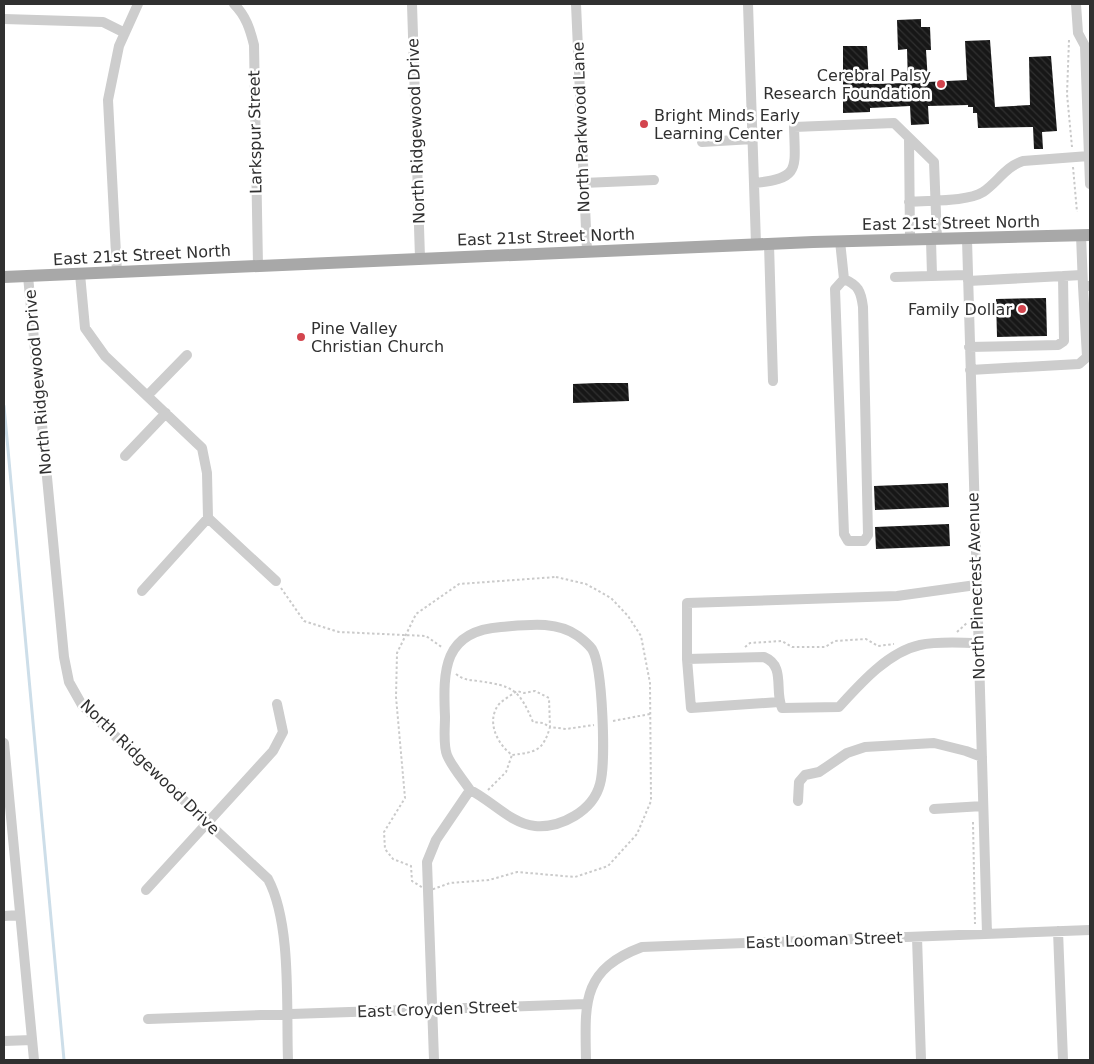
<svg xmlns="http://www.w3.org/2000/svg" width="1094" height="1064" viewBox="0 0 1094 1064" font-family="'DejaVu Sans',sans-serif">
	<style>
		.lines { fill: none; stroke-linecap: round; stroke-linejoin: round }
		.stream { stroke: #cddee9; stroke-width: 3 }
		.building { fill: url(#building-back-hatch) }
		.path { stroke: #cacaca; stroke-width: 2; stroke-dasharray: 2.5 2.5; stroke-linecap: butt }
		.minor { stroke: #cdcdcd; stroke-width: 10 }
		.major { stroke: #a8a8a8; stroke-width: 12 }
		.poi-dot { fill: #d3454e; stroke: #fff; stroke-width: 2 }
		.labels { text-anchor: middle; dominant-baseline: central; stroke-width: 5; stroke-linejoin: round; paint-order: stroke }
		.poi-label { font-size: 16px; fill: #303030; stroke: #fff; text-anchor: end }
		.street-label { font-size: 16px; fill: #303030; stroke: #fff }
	</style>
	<defs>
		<pattern id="building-back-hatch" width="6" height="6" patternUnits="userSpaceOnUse" patternTransform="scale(1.25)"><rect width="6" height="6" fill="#171717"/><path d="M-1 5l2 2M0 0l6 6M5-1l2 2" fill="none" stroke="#303030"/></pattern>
	</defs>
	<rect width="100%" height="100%" fill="#fff"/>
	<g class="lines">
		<!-- stream -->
		<path class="stream" d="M 4,406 L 64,1060"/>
	</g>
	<!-- building -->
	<path class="building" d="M 921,19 L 921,27 L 930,27 L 931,50 L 926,50 L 928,82 L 967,80 L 965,41 L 990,40 L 995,107 L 1030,105 L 1029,57 L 1051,56 L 1057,131 L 1042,132 L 1043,149 L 1034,149 L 1033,127 L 978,128 L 977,113 L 973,113 L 973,107 L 968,107 L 968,105 L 928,106 L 929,124 L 911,125 L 910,106 L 870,108 L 870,112 L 843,113 L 843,46 L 867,46 L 869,84 L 908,83 L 907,49 L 898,50 L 897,20 Z
		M 1046,298 L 1047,336 L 997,337 L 996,299 Z
		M 597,383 L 628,383 L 629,401 L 573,403 L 573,384 Z
		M 948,483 L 949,507 L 875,510 L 874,486 Z
		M 949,524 L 950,546 L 876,549 L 875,527 Z"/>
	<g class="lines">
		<!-- path -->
		<path class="path" d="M 1069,40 L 1067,94 L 1072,147
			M 1073,167 L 1077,212
			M 556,577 L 586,584 L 611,598 L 628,616 L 641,636 L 650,683 L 651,801 L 637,834 L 608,866 L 575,877 L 517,872 L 489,880 L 450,883 L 428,891 L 412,881 L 411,866 L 393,859 L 385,849 L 384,832 L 405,798 L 396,697 L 397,653 L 416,614 L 459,584 Z
			M 281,588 L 304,621 L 339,632 L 426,636 L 443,648
			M 957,632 L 968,622
			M 745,647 L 750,643 L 782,641 L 792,647 L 825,647 L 835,641 L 866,639 L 878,646 L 894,644
			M 456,674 C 463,680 470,680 478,681 C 513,686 519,689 533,722 L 543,723 L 550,727 C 543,751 536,752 512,755 C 497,744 485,720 500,703 C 505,699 511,695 517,691 L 524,693 L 535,691 L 549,698 L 550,727 L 566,729 L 594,725
			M 613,721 L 650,714
			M 488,790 L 506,772 L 512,755
			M 973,822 L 975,924"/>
		<!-- minor -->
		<path class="minor" d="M 234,4 C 246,16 250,29 254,45 L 258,266
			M 412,4 L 420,258
			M 576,4 L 587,251
			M 748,4 L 756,244
			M 1076,4 L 1078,33 L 1085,46
			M 4,19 L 103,22 L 125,33
			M 1085,46 L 1090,184
			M 909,138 L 910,240
			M 702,142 L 753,139
			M 583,183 L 654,180
			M 754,183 C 801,179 795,168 794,127 L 894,123 L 934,162 L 937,239
			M 909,202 C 929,200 967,202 983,192 C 998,182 1005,167 1023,161 L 1089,156
			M 1081,235 L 1083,286 L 1090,286
			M 967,239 L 987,934
			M 931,240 L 932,275
			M 840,241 L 844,279 C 858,285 861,291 863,307 L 868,535 L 864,541 L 848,541 L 844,534 L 835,289 L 844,279
			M 769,244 L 773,381
			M 117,273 L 108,100 L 119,46 L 138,4
			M 80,274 L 85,328 L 105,356 L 202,448 L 207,473 L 208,518 L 276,581
			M 28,276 L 64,657 L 69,682 L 82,705 L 268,879 C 292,924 286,1008 288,1060
			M 895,277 L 967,275
			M 968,281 L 1082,275
			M 969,347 L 1058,345 L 1064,341 L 1063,276
			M 970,370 L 1079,364 L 1087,357 L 1083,286
			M 147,396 L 187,355
			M 125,456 L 166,413
			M 976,585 L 897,596 L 687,603 L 687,659 L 764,657 C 786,666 774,690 782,708 L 839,707 C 860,684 888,652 920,645 C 938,641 960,643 978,643
			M 142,591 L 208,518
			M 687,659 L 691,708 L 779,702
			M 4,743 L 34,1060
			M 798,801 L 799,782 L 805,775 L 819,772 L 847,753 L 865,747 L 934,743 L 966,751 L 982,757
			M 934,809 L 983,806
			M 146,890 L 273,751 L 283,732 L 277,704
			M 4,916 L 20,915
			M 1058,931 L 1063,1060
			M 917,937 L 921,1060
			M 148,1019 L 586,1004
			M 4,1041 L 32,1040
			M 434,1060 L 427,862 L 436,840 L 470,790 C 491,800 511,824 535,826 C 561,828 593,811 600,784 C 606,763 603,667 592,649 C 589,645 582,639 578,636 C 556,620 526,625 501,627 C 443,631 443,670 445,717 C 445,728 443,745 447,755 C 452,767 462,778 470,790
			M 586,1060 C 585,1003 581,970 642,947 L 1090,930"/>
		<!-- major -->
		<path class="major" d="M 4,277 L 813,242 L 1090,235"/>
	</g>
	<!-- markers -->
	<g class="poi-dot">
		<circle cx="941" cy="84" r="5"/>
		<circle cx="644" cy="124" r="5"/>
		<circle cx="1022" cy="309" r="5"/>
		<circle cx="301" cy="337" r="5"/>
	</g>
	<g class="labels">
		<!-- poi labels -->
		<g class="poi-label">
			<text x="931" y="75">Cerebral Palsy<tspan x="931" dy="18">Research Foundation</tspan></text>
			<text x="654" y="115" text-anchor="start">Bright Minds Early<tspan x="654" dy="18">Learning Center</tspan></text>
			<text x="1012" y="309">Family Dollar</text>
			<text x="311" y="328" text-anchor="start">Pine Valley<tspan x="311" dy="18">Christian Church</tspan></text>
		</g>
		<!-- street labels -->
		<g class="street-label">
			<text transform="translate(581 127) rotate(-92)">North Parkwood Lane</text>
			<text transform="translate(416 131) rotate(-92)">North Ridgewood Drive</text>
			<text transform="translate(255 132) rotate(-91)">Larkspur Street</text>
			<text transform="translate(951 223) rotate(-1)">East 21st Street North</text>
			<text transform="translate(546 237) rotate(-2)">East 21st Street North</text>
			<text transform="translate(142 255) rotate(-3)">East 21st Street North</text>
			<text transform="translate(38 382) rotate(-95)">North Ridgewood Drive</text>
			<text transform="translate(976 586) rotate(-92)">North Pinecrest Avenue</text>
			<text transform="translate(150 767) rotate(44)">North Ridgewood Drive</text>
			<text transform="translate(824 940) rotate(-2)">East Looman Street</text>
			<text transform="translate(437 1009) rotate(-2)">East Croyden Street</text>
		</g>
	</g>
	<!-- border -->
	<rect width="1094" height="1064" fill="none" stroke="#303030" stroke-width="10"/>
</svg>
